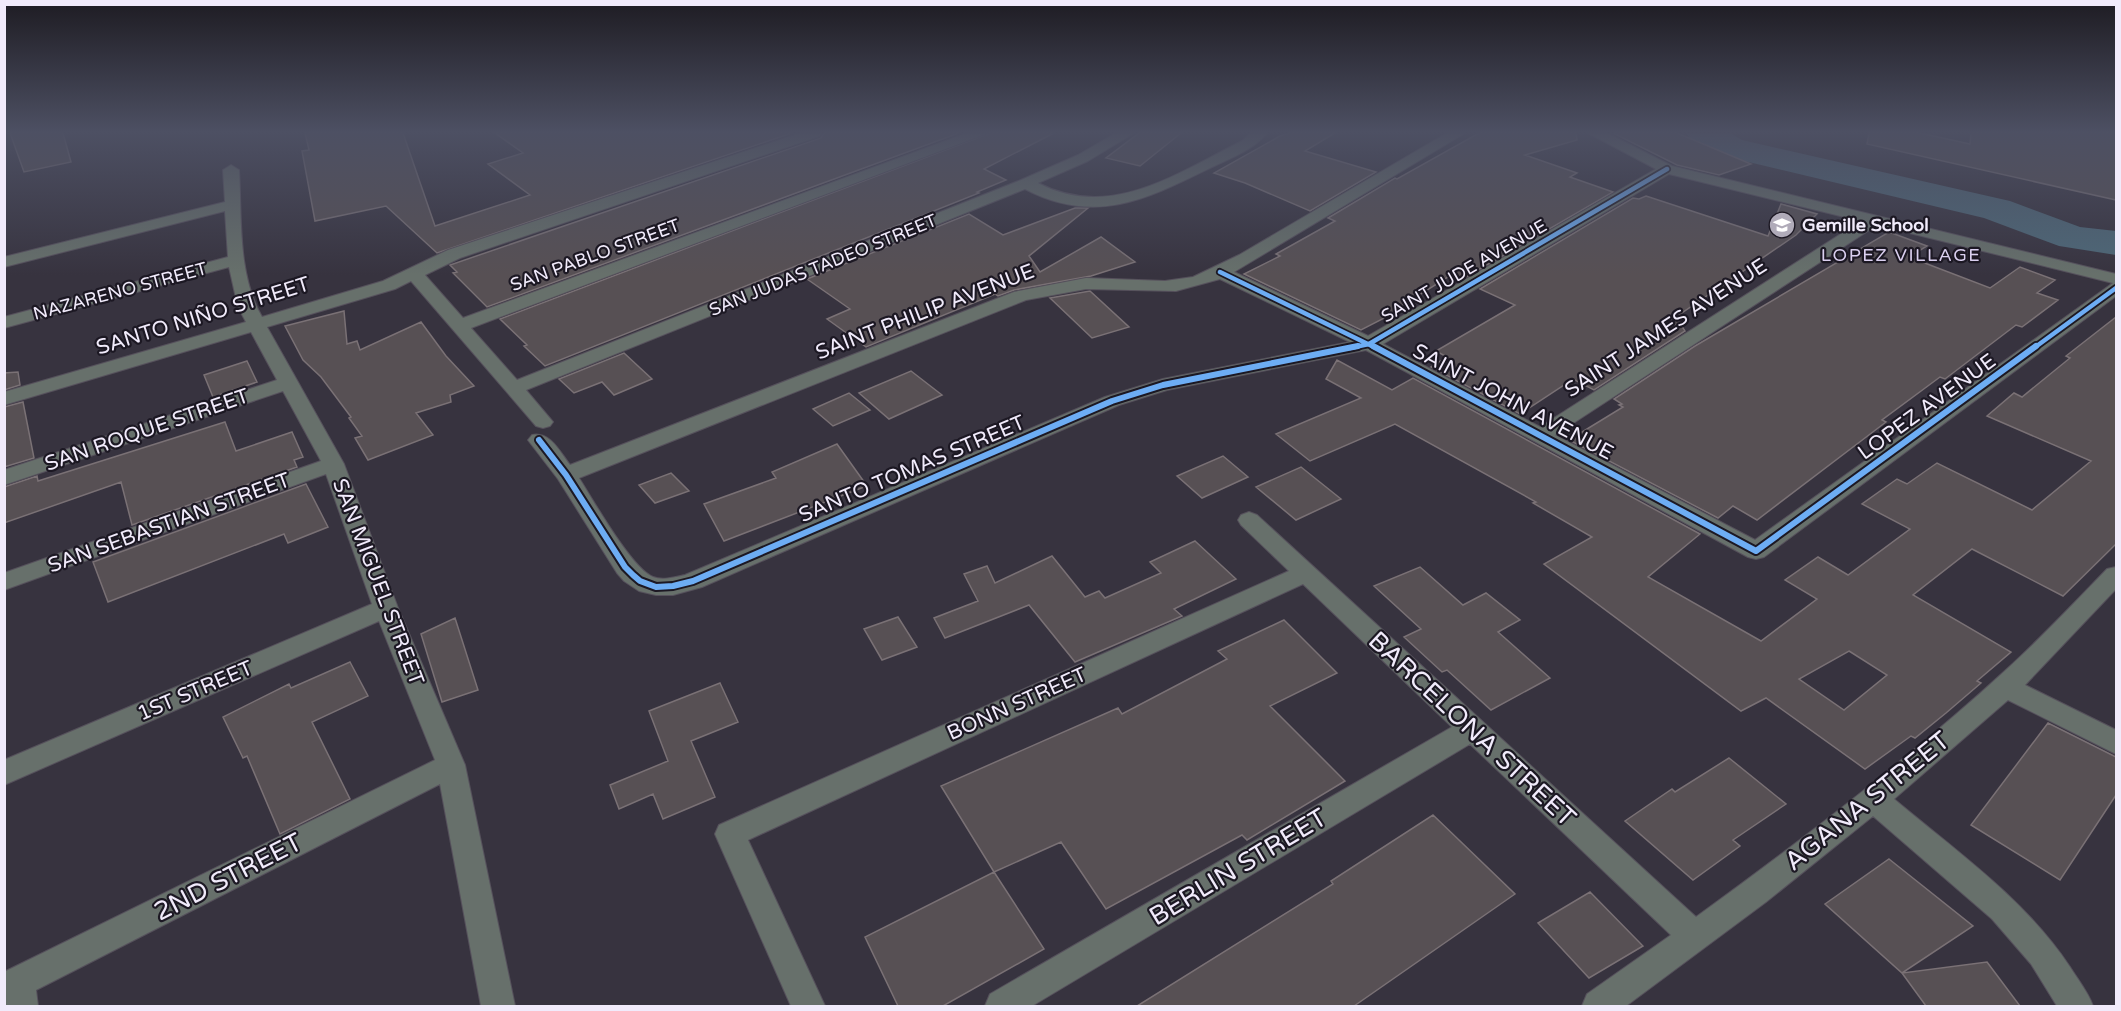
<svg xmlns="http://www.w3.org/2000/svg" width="2121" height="1011" viewBox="0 0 2121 1011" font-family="'Varela Round',sans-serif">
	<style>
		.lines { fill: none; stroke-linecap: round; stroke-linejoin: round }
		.river { fill: #4e6878; fill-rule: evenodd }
		.building { fill: #575054; stroke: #7a7175; stroke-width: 1.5; fill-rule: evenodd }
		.street-casing { stroke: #56515c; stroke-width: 2 }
		.street { fill: #67706b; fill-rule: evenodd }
		.cycleway-far1-casing { stroke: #1c1823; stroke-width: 8 }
		.cycleway-casing { stroke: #1c1823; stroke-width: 10 }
		.cycleway-far1 { stroke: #6dadf4; stroke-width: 4.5 }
		.cycleway { stroke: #6dadf4; stroke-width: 6 }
		.labels { text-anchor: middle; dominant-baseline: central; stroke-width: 4.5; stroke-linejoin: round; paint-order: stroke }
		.far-poi-label { font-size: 18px; font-weight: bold; fill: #f1ebfb; stroke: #1c1823; text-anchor: start }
		.far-street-label { font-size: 18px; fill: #f1ebfb; stroke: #1c1823 }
		.far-neighbourhood-label { font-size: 18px; letter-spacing: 1.5px; fill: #dbd0f0; stroke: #1c1823 }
		.street-label { font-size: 21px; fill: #f1ebfb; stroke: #1c1823 }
		.near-street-label { font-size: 26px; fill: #f1ebfb; stroke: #1c1823 }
	</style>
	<rect width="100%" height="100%" fill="#37333f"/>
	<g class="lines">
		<!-- river -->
		<path class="river" d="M 1686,133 L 1730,133 L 1742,140 L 2010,201 L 2080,227 L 2116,231 L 2116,255 L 2059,246 L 1984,218 L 1719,155 L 1691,140 Z"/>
	</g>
	<!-- building -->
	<path class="building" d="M 10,133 L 63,133 L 71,162 L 24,172 Z
		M 305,133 L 403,133 L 435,226 L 530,195 L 488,164 L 523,153 L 495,133 L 792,133 L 437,253 L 386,206 L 315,221 L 302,151 L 309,150 Z
		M 824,133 L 959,133 L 487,307 L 453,273 L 457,272 L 450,265 L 821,138 Z
		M 990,133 L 1054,133 L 984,169 L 1006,180 L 977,192 L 979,193 L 545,366 L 524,346 L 527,345 L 500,319 Z
		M 1139,133 L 1181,133 L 1140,166 L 1106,158 Z
		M 1289,133 L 1335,133 L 1305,151 L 1376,172 L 1310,211 L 1245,183 L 1214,173 L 1280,136 Z
		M 1479,133 L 1576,133 L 1577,140 L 1525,155 L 1577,173 L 1570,177 L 1613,192 L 1461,280 L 1451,275 L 1395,310 L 1398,311 L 1361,330 L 1244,274 L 1280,256 L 1276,254 L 1335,221 L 1328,218 L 1395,178 L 1397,179 Z
		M 1613,133 L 1677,133 L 1751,164 L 1719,175 L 1677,165 Z
		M 1869,133 L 1920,133 L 1970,144 L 1971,133 L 2116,133 L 2116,200 L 1867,144 Z
		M 1646,196 L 1768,236 L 1781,204 L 1817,214 L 1796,235 L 1676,317 L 1685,331 L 1594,390 L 1573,379 L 1520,414 L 1431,367 L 1447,357 L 1436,351 L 1515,305 L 1480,289 L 1633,198 L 1639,199 Z
		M 1075,208 L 1088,208 L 1029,256 L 1040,272 L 1101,237 L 1135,262 L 1091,276 L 1014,290 L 998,296 L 995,294 L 866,347 L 827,319 L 850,309 L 807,279 L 969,214 L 1003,235 Z
		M 1889,232 L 1927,246 L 1909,257 L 1990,288 L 2020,267 L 2055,280 L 2037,293 L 2058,300 L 2022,327 L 2016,325 L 1945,379 L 1940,377 L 1882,420 L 1886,422 L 1757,520 L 1733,506 L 1718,518 L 1569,440 L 1623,407 L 1619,405 L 1622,404 L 1614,399 L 1695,346 Z
		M 1090,291 L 1129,327 L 1092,338 L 1050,298 Z
		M 344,311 L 347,344 L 357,341 L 360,350 L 421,322 L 446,356 L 474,386 L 450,395 L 451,402 L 416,413 L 433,435 L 368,460 L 355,438 L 362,436 L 349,418 L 351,417 L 321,377 L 303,360 L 285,326 Z
		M 2116,317 L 2116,544 L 2063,596 L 1972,549 L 1913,595 L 2011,652 L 1977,681 L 1981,683 L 1946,713 L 1915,738 L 1911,736 L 1865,769 L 1766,698 L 1741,711 L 1544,564 L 1592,537 L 1533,503 L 1536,502 L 1395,424 L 1310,461 L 1276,434 L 1361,398 L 1326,379 L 1337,360 L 1392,390 L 1413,378 L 1700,534 L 1648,577 L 1761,641 L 1817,599 L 1785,580 L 1818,557 L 1848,575 L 1910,529 L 1862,504 L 1897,479 L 1907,484 L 1937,463 L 2032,510 L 2091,461 L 1987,416 L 2014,393 L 2022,397 L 2070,358 L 2066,356 ZM 1849,651 L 1887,675 L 1844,710 L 1799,679 Z
		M 624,353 L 652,379 L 614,395 L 602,382 L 574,393 L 559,379 Z
		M 247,361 L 257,382 L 213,397 L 204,375 Z
		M 911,371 L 942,395 L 889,419 L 859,393 Z
		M 18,372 L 20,385 L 4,390 L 4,373 Z
		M 849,393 L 870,410 L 833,426 L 813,409 Z
		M 23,402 L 34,458 L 4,467 L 4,407 Z
		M 225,422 L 236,451 L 292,432 L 303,457 L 294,460 L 297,467 L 132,525 L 121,482 L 4,523 L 4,487 L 37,476 L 38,481 Z
		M 837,444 L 867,486 L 724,541 L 704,504 L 776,478 L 772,472 Z
		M 1223,456 L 1248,477 L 1202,498 L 1177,476 Z
		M 1301,467 L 1341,499 L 1296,520 L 1256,487 Z
		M 671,473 L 689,491 L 655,503 L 639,485 Z
		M 306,484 L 328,527 L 288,543 L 284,534 L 108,602 L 93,562 Z
		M 1195,541 L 1236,579 L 1174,609 L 1182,616 L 1075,662 L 1029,605 L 945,638 L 934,618 L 978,601 L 964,574 L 987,566 L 995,583 L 1052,556 L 1085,597 L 1099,591 L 1105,598 L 1161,573 L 1150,562 Z
		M 1420,567 L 1463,605 L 1486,593 L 1520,620 L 1498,632 L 1550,678 L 1491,710 L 1447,670 L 1442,672 L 1404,637 L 1421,629 L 1374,586 Z
		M 898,617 L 917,647 L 882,660 L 864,629 Z
		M 455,618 L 478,690 L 442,702 L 421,634 Z
		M 1284,620 L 1337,673 L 1270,706 L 1345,781 L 1247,840 L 1242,835 L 1106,909 L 1061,842 L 994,872 L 941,786 L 1118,708 L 1122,714 L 1227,659 L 1218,651 Z
		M 350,662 L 368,696 L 312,722 L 350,799 L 280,834 L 247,756 L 243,758 L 223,717 L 289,684 L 291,688 Z
		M 720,683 L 738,722 L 691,741 L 715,797 L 663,819 L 653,794 L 619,809 L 610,785 L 668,761 L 649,711 Z
		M 2048,723 L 2116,757 L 2116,795 L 2060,880 L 1971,825 Z
		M 1729,758 L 1786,804 L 1733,840 L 1740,846 L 1693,880 L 1625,821 L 1672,789 L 1675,792 Z
		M 1433,815 L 1515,894 L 1354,1006 L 1137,1006 L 1333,884 L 1331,881 Z
		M 1889,859 L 1973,926 L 1902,973 L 1825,904 Z
		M 994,872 L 1044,949 L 943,1006 L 898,1006 L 865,937 Z
		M 1590,892 L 1643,946 L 1589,978 L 1538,923 Z
		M 1987,962 L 2020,1006 L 1926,1006 L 1902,973 Z"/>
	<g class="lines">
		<!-- street casing -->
		<g class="street-casing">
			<path id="street" d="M 800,133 L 822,133 L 820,136 L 460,258 L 425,275 L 463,318 L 967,133 L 988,133 L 471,328 L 517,380 L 1021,180 L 1078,155 L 1116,133 L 1134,133 L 1088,161 L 1038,183 C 1111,221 1177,173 1242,141 L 1251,133 L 1267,133 C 1253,150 1231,158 1212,167 C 1147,199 1096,226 1025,189 L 526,390 L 553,422 L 550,426 L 543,428 L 536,426 L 411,281 L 395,289 L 267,327 L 344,464 L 398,608 L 465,765 L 515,1006 L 481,1006 L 440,784 L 36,990 L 38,1006 L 4,1006 L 4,972 L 435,760 L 379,621 L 4,785 L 4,760 L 372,604 L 326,474 L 4,590 L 4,573 L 321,461 L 283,391 L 4,485 L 4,470 L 277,380 L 251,332 L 4,405 L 4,392 L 246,322 L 238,307 L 229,267 L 4,328 L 4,317 L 228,257 L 225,211 L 4,267 L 4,257 L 225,202 L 223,170 L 231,165 L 239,170 C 242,217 237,274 262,317 L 383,281 L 448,250 Z
				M 1447,133 L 1465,133 L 1234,272 L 1368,336 L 1656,169 L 1588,133 L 1607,133 L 1672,166 L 2116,274 L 2116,296 L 1764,557 L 1756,559 L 1748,557 L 1366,350 L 1167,390 L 1119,405 L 702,587 L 673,595 L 656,595 L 639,591 L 624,581 L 617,573 L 558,479 L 528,440 L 532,435 C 550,431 560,452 570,465 L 1014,292 L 1086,278 L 1165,281 L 1193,277 L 1239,255 ZM 1669,174 L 1861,221 L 1540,427 L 1383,344 ZM 1877,225 L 2113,283 L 1755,540 L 1555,435 ZM 1220,279 L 1350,342 L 1163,379 L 1105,397 L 685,575 C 676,577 663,581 653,577 C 632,569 593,500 579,478 L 1026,300 L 1086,289 L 1176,291 Z
				M 1249,512 L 1257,515 L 1696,917 C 1803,839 1909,759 2007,669 C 2042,637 2074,603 2107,569 L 2116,567 L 2116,589 L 2025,685 L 2116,730 L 2116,754 L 2008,700 L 1894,799 C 1956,851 2025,899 2070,967 C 2078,980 2088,992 2093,1006 L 2057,1006 L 2031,964 L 1992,919 L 1873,816 L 1766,902 L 1626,1006 L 1582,1006 L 1587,994 L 1671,935 L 1470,744 L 1032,1006 L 985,1006 L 990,994 L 1452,727 L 1303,584 L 748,840 L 825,1006 L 791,1006 L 715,834 L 719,825 L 1289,571 L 1241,525 L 1238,520 L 1241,515 Z"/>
		</g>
		<!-- street -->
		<use href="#street" class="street"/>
		<!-- cycleway-far1 casing -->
		<g class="cycleway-far1-casing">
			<path id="cycleway-far1" d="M 1220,272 L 1376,348
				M 1350,348 L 1369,344 L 1667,169
				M 2034,348 L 2116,288"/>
		</g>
		<!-- cycleway casing -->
		<g class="cycleway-casing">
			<path id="cycleway" d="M 1373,346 L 1756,551 L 2036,346
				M 539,440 L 566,475 L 625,567 L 633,575 L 640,581 L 656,587 L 673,586 L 693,581 L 1112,401 L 1163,385 L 1358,346"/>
		</g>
		<!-- cycleway-far1 -->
		<use href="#cycleway-far1" class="cycleway-far1"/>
		<!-- cycleway -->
		<use href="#cycleway" class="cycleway"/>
	</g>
	<!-- sky -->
	<linearGradient id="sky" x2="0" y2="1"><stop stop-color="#1e1c23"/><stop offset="0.48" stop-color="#4d5063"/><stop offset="1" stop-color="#4d5063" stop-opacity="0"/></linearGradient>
	<rect width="2121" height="275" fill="url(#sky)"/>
	<!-- icons -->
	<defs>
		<g id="school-disc" transform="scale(1.35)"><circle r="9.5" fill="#b0abb9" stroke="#1c1823"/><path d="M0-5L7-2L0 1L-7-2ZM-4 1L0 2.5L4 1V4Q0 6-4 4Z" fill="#fff"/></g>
	</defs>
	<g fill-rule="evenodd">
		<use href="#school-disc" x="1782" y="225"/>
	</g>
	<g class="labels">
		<!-- far-poi labels -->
		<g class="far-poi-label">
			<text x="1802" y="225">Gemille School</text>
		</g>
		<!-- far-street labels -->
		<g class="far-street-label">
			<text transform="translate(595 255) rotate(-20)">SAN PABLO STREET</text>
			<text transform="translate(823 265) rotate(-22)">SAN JUDAS TADEO STREET</text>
			<text transform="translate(1464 271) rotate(-30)">SAINT JUDE AVENUE</text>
			<text transform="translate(120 291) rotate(-15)">NAZARENO STREET</text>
		</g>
		<!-- far-neighbourhood labels -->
		<g class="far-neighbourhood-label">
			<text x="1901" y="255">LOPEZ VILLAGE</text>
		</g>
		<!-- street labels -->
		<g class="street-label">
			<text transform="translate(925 312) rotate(-21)">SAINT PHILIP AVENUE</text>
			<text transform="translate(203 316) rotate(-17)">SANTO NIÑO STREET</text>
			<text transform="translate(1666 328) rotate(-33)">SAINT JAMES AVENUE</text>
			<text transform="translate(1513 402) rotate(28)">SAINT JOHN AVENUE</text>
			<text transform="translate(1927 407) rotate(-36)">LOPEZ AVENUE</text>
			<text transform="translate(147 430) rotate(-19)">SAN ROQUE STREET</text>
			<text transform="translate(912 469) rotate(-23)">SANTO TOMAS STREET</text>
			<text transform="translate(169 523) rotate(-20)">SAN SEBASTIAN STREET</text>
			<text transform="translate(378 582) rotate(69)">SAN MIGUEL STREET</text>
			<text transform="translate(195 691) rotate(-23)">1ST STREET</text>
			<text transform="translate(1017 704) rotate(-24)">BONN STREET</text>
		</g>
		<!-- near-street labels -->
		<g class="near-street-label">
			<text transform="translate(1472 729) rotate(43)">BARCELONA STREET</text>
			<text transform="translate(1867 801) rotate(-39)">AGANA STREET</text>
			<text transform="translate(1238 867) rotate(-31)">BERLIN STREET</text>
			<text transform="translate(228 877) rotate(-27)">2ND STREET</text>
		</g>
	</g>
	<!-- border -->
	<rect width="2121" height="1011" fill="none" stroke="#f1ebfb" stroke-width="12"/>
</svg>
